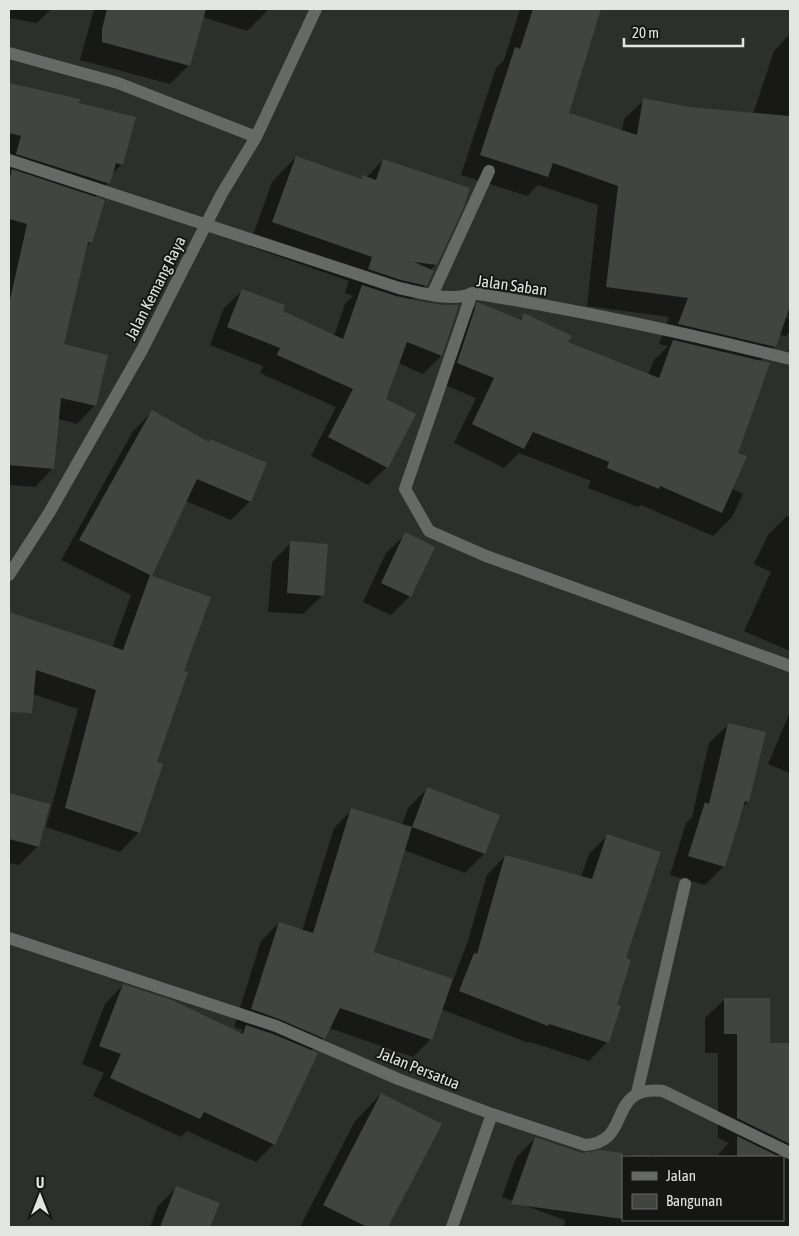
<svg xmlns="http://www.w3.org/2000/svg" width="799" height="1236" viewBox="0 0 799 1236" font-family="'Asap Condensed',sans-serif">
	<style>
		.shadow { fill: #0007 }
		.building { fill: #424440 }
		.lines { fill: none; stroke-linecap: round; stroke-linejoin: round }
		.minor { stroke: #676967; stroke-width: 12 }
		.labels { text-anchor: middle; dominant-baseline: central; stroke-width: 4; stroke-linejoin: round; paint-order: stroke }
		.street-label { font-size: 16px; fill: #e3e5e2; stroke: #161715 }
	</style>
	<rect width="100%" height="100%" fill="#2d2f2b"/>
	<!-- shadow -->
	<path class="shadow" d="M 9,9 L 51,9 L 37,23 L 9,18 Z
		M 94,9 L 267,9 L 266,12 L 247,31 L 203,17 L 189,65 L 170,84 L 80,60 Z
		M 520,9 L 600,9 L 567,114 L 622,132 L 624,119 L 644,100 L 689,108 L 753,114 L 774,51 L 790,34 L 790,316 L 781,314 L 780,316 L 790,318 L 790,331 L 786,336 L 781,335 L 778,338 L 775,346 L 760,361 L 661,454 L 743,494 L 732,517 L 713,536 L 641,505 L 638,507 L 588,488 L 591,481 L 519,453 L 504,468 L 454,443 L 476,398 L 438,382 L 459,323 L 478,304 L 519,320 L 524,315 L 567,343 L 648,375 L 654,360 L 668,346 L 659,344 L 669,317 L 587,306 L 598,205 L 538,185 L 527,196 L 461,175 L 496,68 L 504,60 Z
		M 9,84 L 38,91 L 63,123 L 122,164 L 111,175 L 108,184 L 94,198 L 91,242 L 85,248 L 62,345 L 95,405 L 77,424 L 58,419 L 53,468 L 35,487 L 9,485 Z
		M 296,157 L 359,180 L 362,177 L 366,178 L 383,160 L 436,264 L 429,271 L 426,285 L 411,300 L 445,306 L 458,306 L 441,356 L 423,374 L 398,363 L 385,400 L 387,467 L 368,485 L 311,456 L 336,407 L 260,373 L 263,366 L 210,345 L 224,308 L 243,290 L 281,311 L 334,336 L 345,304 L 353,296 L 345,293 L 349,281 L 249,246 L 272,182 Z
		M 152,412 L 208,443 L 210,440 L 250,501 L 231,520 L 186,501 L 150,577 L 183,672 L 155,763 L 139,832 L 120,852 L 46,827 L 78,709 L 9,686 L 9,649 L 13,641 L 112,648 L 131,595 L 61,560 L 133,431 Z
		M 787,516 L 790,517 L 790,651 L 744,631 L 771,572 L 754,564 L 768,535 Z
		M 406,534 L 410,596 L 391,615 L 363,602 L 386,553 Z
		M 291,543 L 323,595 L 303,614 L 268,612 L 272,562 Z
		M 790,712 L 790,773 L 768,764 Z
		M 729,724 L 748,802 L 742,808 L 724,866 L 705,885 L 670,875 L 686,823 L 692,817 L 709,743 Z
		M 427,789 L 484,854 L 465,873 L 404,850 L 372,953 L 453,980 L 467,944 L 487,875 L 505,856 L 581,877 L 589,854 L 608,835 L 624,959 L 607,1042 L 589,1061 L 530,1042 L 529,1043 L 441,1009 L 431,1039 L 413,1057 L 329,1028 L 324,1038 L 311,1051 L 274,1144 L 256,1162 L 187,1131 L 181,1137 L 93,1096 L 104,1073 L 82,1064 L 105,1004 L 123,985 L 239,1034 L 243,1030 L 234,1027 L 261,941 L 279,923 L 302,931 L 334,828 L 352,810 L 402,825 L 408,808 Z
		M 9,794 L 49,805 L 38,846 L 19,865 L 9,863 Z
		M 725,999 L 768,1044 L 790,1044 L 790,1227 L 564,1227 L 565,1220 L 502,1197 L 516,1158 L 535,1138 L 583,1154 L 600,1151 L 643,1157 L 623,1157 L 623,1220 L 783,1220 L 783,1157 L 716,1157 L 729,1143 L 718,1138 L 718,1053 L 705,1053 L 705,1018 Z
		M 381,1094 L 440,1124 L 386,1227 L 300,1227 L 355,1121 Z
		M 651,1155 L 668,1157 L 649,1157 Z
		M 177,1187 L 218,1203 L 209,1227 L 150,1227 L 158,1206 Z"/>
	<!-- building -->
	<path class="building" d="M 107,9 L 206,9 L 190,66 L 102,42 L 102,29 Z
		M 533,9 L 601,9 L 569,113 L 637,135 L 643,98 L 689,107 L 790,116 L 790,306 L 776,347 L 678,324 L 688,298 L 606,287 L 618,186 L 553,163 L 548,177 L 480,155 L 515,47 L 520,49 Z
		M 9,83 L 80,99 L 79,103 L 136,117 L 123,165 L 116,163 L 110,184 L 16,154 L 21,136 L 9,133 Z
		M 296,156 L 361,179 L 362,175 L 376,180 L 383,159 L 470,188 L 463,209 L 437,265 L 414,262 L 434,271 L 427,286 L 401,280 L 368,269 L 372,257 L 272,222 Z
		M 12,169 L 105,200 L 92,243 L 88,242 L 64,344 L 108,355 L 96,406 L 61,398 L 54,469 L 9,465 L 9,304 L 27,224 L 9,219 L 9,181 Z
		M 362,285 L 396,296 L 424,302 L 445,305 L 459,305 L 442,356 L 407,342 L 386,399 L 416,414 L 388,468 L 328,437 L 353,389 L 277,355 L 280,348 L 227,327 L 242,289 L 285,305 L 283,311 L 343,339 Z
		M 477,302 L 521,320 L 524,313 L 572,336 L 568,342 L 659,378 L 673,340 L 770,363 L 738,453 L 747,456 L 722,513 L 660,486 L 659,489 L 607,468 L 609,462 L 533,432 L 524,449 L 472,424 L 494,378 L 457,363 Z
		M 152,410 L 209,442 L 210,439 L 267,463 L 251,502 L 197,479 L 152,576 L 211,597 L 184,671 L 188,672 L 157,762 L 163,764 L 140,833 L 65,808 L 96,690 L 36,670 L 32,713 L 9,712 L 9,612 L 123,650 L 150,575 L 79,540 Z
		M 405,532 L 435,547 L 411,597 L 381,583 Z
		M 290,541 L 328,544 L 324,596 L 287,593 Z
		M 728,723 L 766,732 L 749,802 L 745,801 L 725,867 L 688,856 L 705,802 L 709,804 Z
		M 427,787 L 500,815 L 485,854 L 412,827 Z
		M 9,793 L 50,804 L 39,847 L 9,839 Z
		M 351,808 L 412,827 L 374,952 L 453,979 L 432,1040 L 340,1008 L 325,1039 L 279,1019 L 251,1009 L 279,922 L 313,933 Z
		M 607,834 L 661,852 L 626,958 L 631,960 L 617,1005 L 621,1006 L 609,1043 L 549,1024 L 548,1026 L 459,991 L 474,953 L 477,954 L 505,855 L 592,879 Z
		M 123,984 L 172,1000 L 243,1034 L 246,1025 L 273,1034 L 318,1053 L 275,1145 L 204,1112 L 200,1119 L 110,1078 L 121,1054 L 99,1046 Z
		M 724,998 L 770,998 L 770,1043 L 790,1043 L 790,1144 L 737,1118 L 737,1034 L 724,1034 Z
		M 381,1093 L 442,1124 L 388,1227 L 367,1227 L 323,1205 Z
		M 737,1136 L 780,1157 L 737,1157 Z
		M 535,1137 L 582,1153 L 600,1150 L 623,1153 L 623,1219 L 511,1204 Z
		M 176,1186 L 220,1203 L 210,1227 L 160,1227 Z"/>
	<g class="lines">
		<!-- minor -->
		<path class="minor" d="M 9,53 L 118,83 L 256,137
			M 9,160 L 399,288 C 419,292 454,303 472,293 C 579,310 685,333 790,359
			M 472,293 L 405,489 L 429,531 L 486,556 L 790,666
			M 432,295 L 489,171
			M 9,575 L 49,513 L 142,350 L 221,195 L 256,137 L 316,9
			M 9,938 L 276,1026 L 398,1079 L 492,1114 L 585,1145 C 634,1142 605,1085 663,1091 L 790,1153
			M 637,1093 L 685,884
			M 452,1227 L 492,1114"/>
	</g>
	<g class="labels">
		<!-- street labels -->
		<g class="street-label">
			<text transform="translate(512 285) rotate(8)">Jalan Saban</text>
			<text transform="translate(155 288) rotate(-63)">Jalan Kemang Raya</text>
			<text transform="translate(419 1068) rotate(22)">Jalan Persatua</text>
		</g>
	</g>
	<!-- border -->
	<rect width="799" height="1236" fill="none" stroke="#e3e5e2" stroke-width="20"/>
	<!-- legend -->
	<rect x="622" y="1156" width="162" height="65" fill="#161715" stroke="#686967"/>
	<rect x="632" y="1172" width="25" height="8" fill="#676967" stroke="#686967"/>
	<text x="666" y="1181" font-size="15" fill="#e3e5e2">Jalan</text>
	<rect x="632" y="1194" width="25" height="15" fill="#424440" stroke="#686967"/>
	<text x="666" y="1206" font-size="15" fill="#e3e5e2">Bangunan</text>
	<!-- north arrow -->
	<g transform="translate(40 1196)" stroke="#161715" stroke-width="4" paint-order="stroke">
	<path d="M0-4L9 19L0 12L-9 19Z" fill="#e3e5e2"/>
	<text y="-8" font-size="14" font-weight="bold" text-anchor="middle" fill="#e3e5e2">U</text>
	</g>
	<!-- scale -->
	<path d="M624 38v8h119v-8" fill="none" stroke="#e3e5e2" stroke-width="2.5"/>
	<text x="632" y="38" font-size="15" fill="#e3e5e2" stroke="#161715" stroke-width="4" paint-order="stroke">20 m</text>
</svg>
